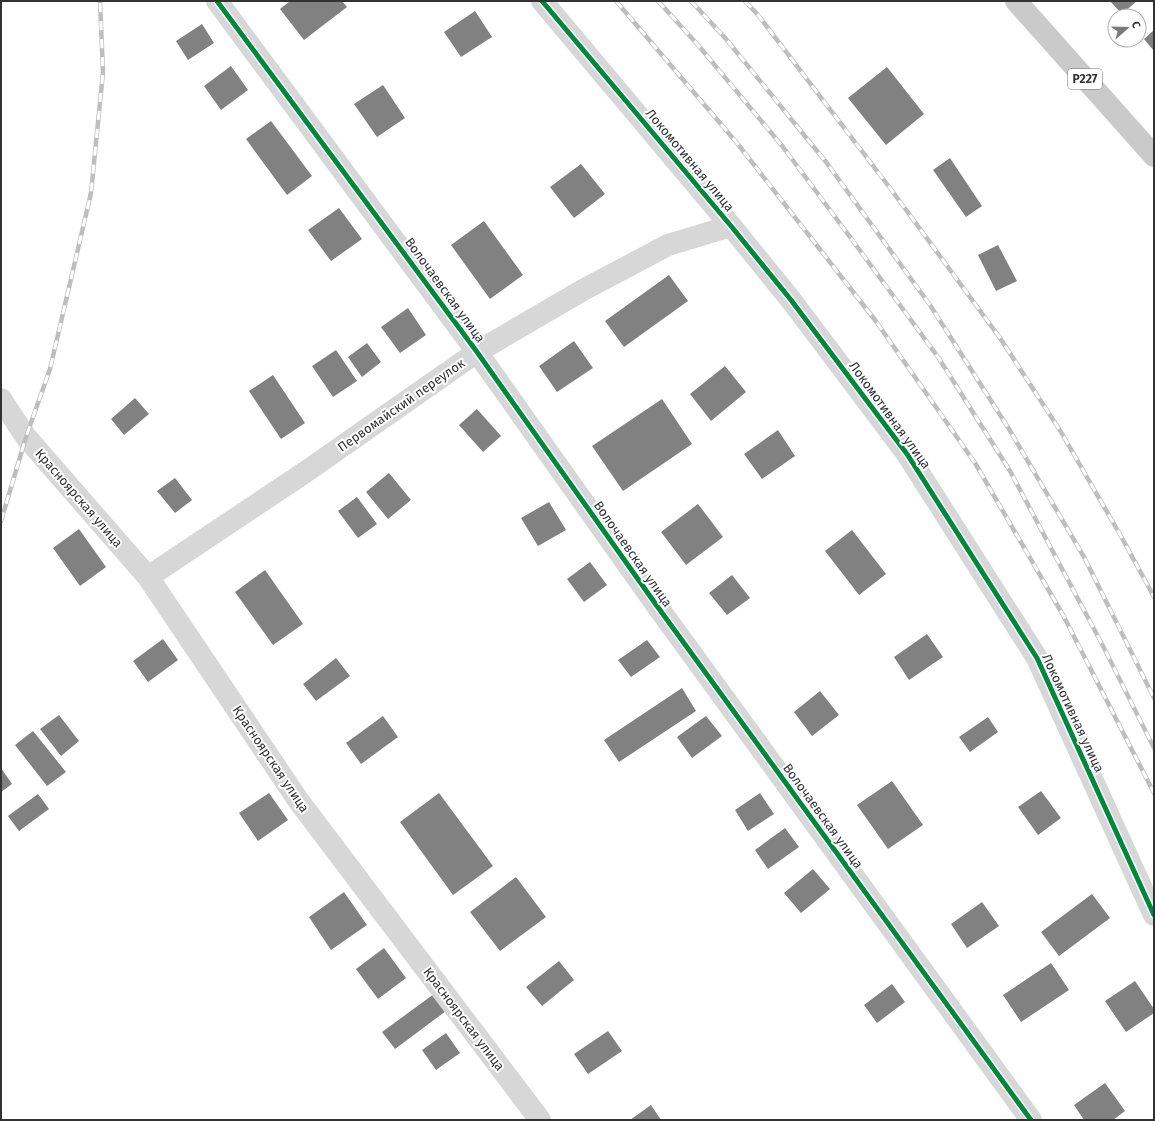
<svg xmlns="http://www.w3.org/2000/svg" width="1155" height="1121" viewBox="0 0 1155 1121" font-family="'Fira Sans',sans-serif">
	<style>
		.building { fill: #818181 }
		.lines { fill: none; stroke-linecap: round; stroke-linejoin: round }
		.minor { stroke: #d7d7d7; stroke-width: 22 }
		.primary { stroke: #cacaca; stroke-width: 22 }
		.rail-casing { stroke: #bebebe; stroke-width: 4.5 }
		.rail { stroke: #fff; stroke-width: 3; stroke-dasharray: 9; stroke-linecap: butt }
		.cycleway-casing { stroke: #fff; stroke-width: 8 }
		.cycleway { stroke: #00873e; stroke-width: 5 }
		.labels { text-anchor: middle; dominant-baseline: central; stroke-width: 4; stroke-linejoin: round; paint-order: stroke }
		.shield { fill: #fff; stroke: #707070; stroke-width: 1 }
		.shield-label { font-size: 12px; font-weight: bold; fill: #333 }
		.street-label { font-size: 13px; fill: #333; stroke: #fff }
	</style>
	<rect width="100%" height="100%" fill="#fff"/>
	<!-- building -->
	<path class="building" d="M 290,1 L 342,1 L 347,7 L 304,40 L 280,9 Z
		M 1110,1 L 1137,1 L 1122,14 Z
		M 475,11 L 492,37 L 461,57 L 444,32 Z
		M 202,24 L 214,43 L 188,60 L 176,41 Z
		M 1154,30 L 1154,51 L 1144,39 Z
		M 231,66 L 248,90 L 221,110 L 204,86 Z
		M 887,67 L 924,114 L 886,145 L 848,98 Z
		M 383,85 L 405,118 L 377,137 L 354,104 Z
		M 271,121 L 312,176 L 287,195 L 246,139 Z
		M 950,158 L 982,206 L 966,217 L 933,170 Z
		M 581,164 L 605,194 L 574,218 L 550,187 Z
		M 339,208 L 362,239 L 331,261 L 308,230 Z
		M 484,221 L 523,275 L 490,299 L 451,245 Z
		M 998,245 L 1017,281 L 996,291 L 978,255 Z
		M 669,275 L 688,301 L 624,347 L 605,321 Z
		M 408,308 L 426,335 L 400,353 L 381,327 Z
		M 574,341 L 593,368 L 557,392 L 539,366 Z
		M 367,343 L 381,362 L 362,377 L 348,357 Z
		M 336,350 L 357,381 L 333,397 L 312,366 Z
		M 725,366 L 746,392 L 711,421 L 690,394 Z
		M 273,375 L 305,423 L 281,439 L 249,391 Z
		M 135,398 L 149,414 L 124,435 L 111,419 Z
		M 662,399 L 692,444 L 623,491 L 592,446 Z
		M 477,409 L 501,436 L 483,452 L 459,425 Z
		M 778,430 L 795,456 L 762,479 L 744,454 Z
		M 389,473 L 411,500 L 388,519 L 366,492 Z
		M 175,478 L 192,500 L 175,513 L 157,491 Z
		M 357,497 L 377,524 L 358,538 L 338,511 Z
		M 549,502 L 566,530 L 538,546 L 521,518 Z
		M 698,504 L 723,537 L 686,565 L 661,532 Z
		M 79,529 L 106,567 L 80,586 L 53,548 Z
		M 852,530 L 886,574 L 859,595 L 825,551 Z
		M 590,562 L 607,585 L 584,602 L 567,579 Z
		M 265,570 L 303,624 L 273,645 L 235,592 Z
		M 732,575 L 750,598 L 727,615 L 709,593 Z
		M 927,634 L 943,657 L 909,680 L 894,657 Z
		M 163,639 L 178,660 L 148,682 L 133,661 Z
		M 647,640 L 660,657 L 631,677 L 618,660 Z
		M 336,658 L 350,676 L 316,701 L 303,684 Z
		M 682,688 L 696,711 L 619,762 L 604,740 Z
		M 820,691 L 839,715 L 812,736 L 794,712 Z
		M 59,715 L 79,741 L 61,756 L 40,729 Z
		M 383,716 L 398,737 L 361,764 L 346,743 Z
		M 706,716 L 722,736 L 692,758 L 677,737 Z
		M 988,717 L 998,732 L 970,752 L 959,737 Z
		M 33,731 L 66,772 L 47,786 L 15,745 Z
		M 1,768 L 12,784 L 1,792 Z
		M 892,781 L 923,825 L 888,849 L 857,805 Z
		M 1041,791 L 1061,818 L 1038,835 L 1018,807 Z
		M 269,793 L 288,820 L 258,841 L 239,813 Z
		M 439,793 L 493,866 L 453,895 L 400,822 Z
		M 760,793 L 774,814 L 748,831 L 735,810 Z
		M 38,794 L 49,809 L 19,831 L 8,816 Z
		M 785,828 L 799,847 L 768,869 L 755,850 Z
		M 813,869 L 830,889 L 801,913 L 784,893 Z
		M 516,877 L 546,917 L 500,951 L 470,912 Z
		M 344,892 L 367,925 L 331,950 L 309,917 Z
		M 1092,894 L 1110,918 L 1059,956 L 1041,932 Z
		M 982,902 L 999,926 L 967,948 L 951,924 Z
		M 384,948 L 406,978 L 378,999 L 356,969 Z
		M 559,961 L 574,980 L 542,1006 L 526,987 Z
		M 1051,963 L 1069,990 L 1021,1022 L 1003,995 Z
		M 1135,981 L 1154,1009 L 1154,1013 L 1126,1032 L 1105,1001 Z
		M 892,984 L 905,1002 L 877,1023 L 864,1005 Z
		M 434,994 L 446,1011 L 395,1049 L 382,1032 Z
		M 608,1031 L 622,1051 L 588,1074 L 574,1054 Z
		M 446,1033 L 460,1053 L 436,1070 L 422,1050 Z
		M 1105,1083 L 1125,1111 L 1113,1120 L 1084,1120 L 1074,1105 Z
		M 651,1105 L 661,1120 L 630,1120 Z"/>
	<g class="lines">
		<!-- minor -->
		<path class="minor" d="M 217,1 L 477,352 L 657,606 L 1031,1120
			M 542,1 L 731,226 L 791,300 L 907,454 L 1037,658 L 1154,915
			M 1,399 L 26,437 L 148,577 L 298,800 L 540,1120
			M 148,577 L 304,473 L 477,352 L 583,290 L 668,245 L 731,226"/>
		<!-- primary -->
		<path class="primary" d="M 1016,1 L 1154,156"/>
		<!-- rail casing -->
		<g class="rail-casing">
			<path id="rail" d="M 616,1 L 737,143 L 875,320 L 975,463 L 1063,615 L 1154,793
				M 658,1 L 698,45 L 783,147 L 853,241 L 938,357 L 1010,471 L 1102,644 L 1154,748
				M 691,1 L 726,39 L 826,162 L 930,305 L 1009,429 L 1084,557 L 1154,698
				M 745,1 L 758,15 L 890,188 L 1000,338 L 1061,432 L 1122,538 L 1154,597
				M 1,521 L 26,437 L 50,369 L 91,193 L 103,72 L 100,1"/>
		</g>
		<!-- rail -->
		<use href="#rail" class="rail"/>
		<!-- cycleway casing -->
		<g class="cycleway-casing">
			<path id="cycleway" d="M 217,1 L 477,352 L 657,606 L 1031,1120
				M 542,1 L 731,226 L 791,300 L 907,454 L 1037,658 L 1154,915"/>
		</g>
		<!-- cycleway -->
		<use href="#cycleway" class="cycleway"/>
	</g>
	<g class="labels">
		<!-- shield labels -->
		<rect class="shield" x="1068" y="69" width="34" height="20" rx="3"/>
		<g class="shield-label">
			<text x="1085" y="79">Р227</text>
		</g>
		<!-- street labels -->
		<g class="street-label">
			<text transform="translate(690 160) rotate(50)">Локомотивная улица</text>
			<text transform="translate(445 290) rotate(54)">Волочаевская улица</text>
			<text transform="translate(401 405) rotate(-35)">Первомайский переулок</text>
			<text transform="translate(890 415) rotate(54)">Локомотивная улица</text>
			<text transform="translate(79 498) rotate(49)">Красноярская улица</text>
			<text transform="translate(633 554) rotate(55)">Волочаевская улица</text>
			<text transform="translate(1073 713) rotate(65)">Локомотивная улица</text>
			<text transform="translate(271 759) rotate(56)">Красноярская улица</text>
			<text transform="translate(823 816) rotate(54)">Волочаевская улица</text>
			<text transform="translate(464 1019) rotate(53)">Красноярская улица</text>
		</g>
	</g>
	<!-- border -->
	<rect width="1155" height="1121" fill="none" stroke="#333333" stroke-width="4"/>
	<!-- north arrow -->
	<g transform="translate(1127 28) rotate(70)"><circle r="19" fill="#ffffff" stroke="#adadad"/>
	<path d="M0-3L7 15L0 10L-7 15Z" fill="#7a7a7a"/>
	<text y="-6" font-size="11" font-weight="bold" text-anchor="middle" fill="#333333">С</text>
	</g>
</svg>
